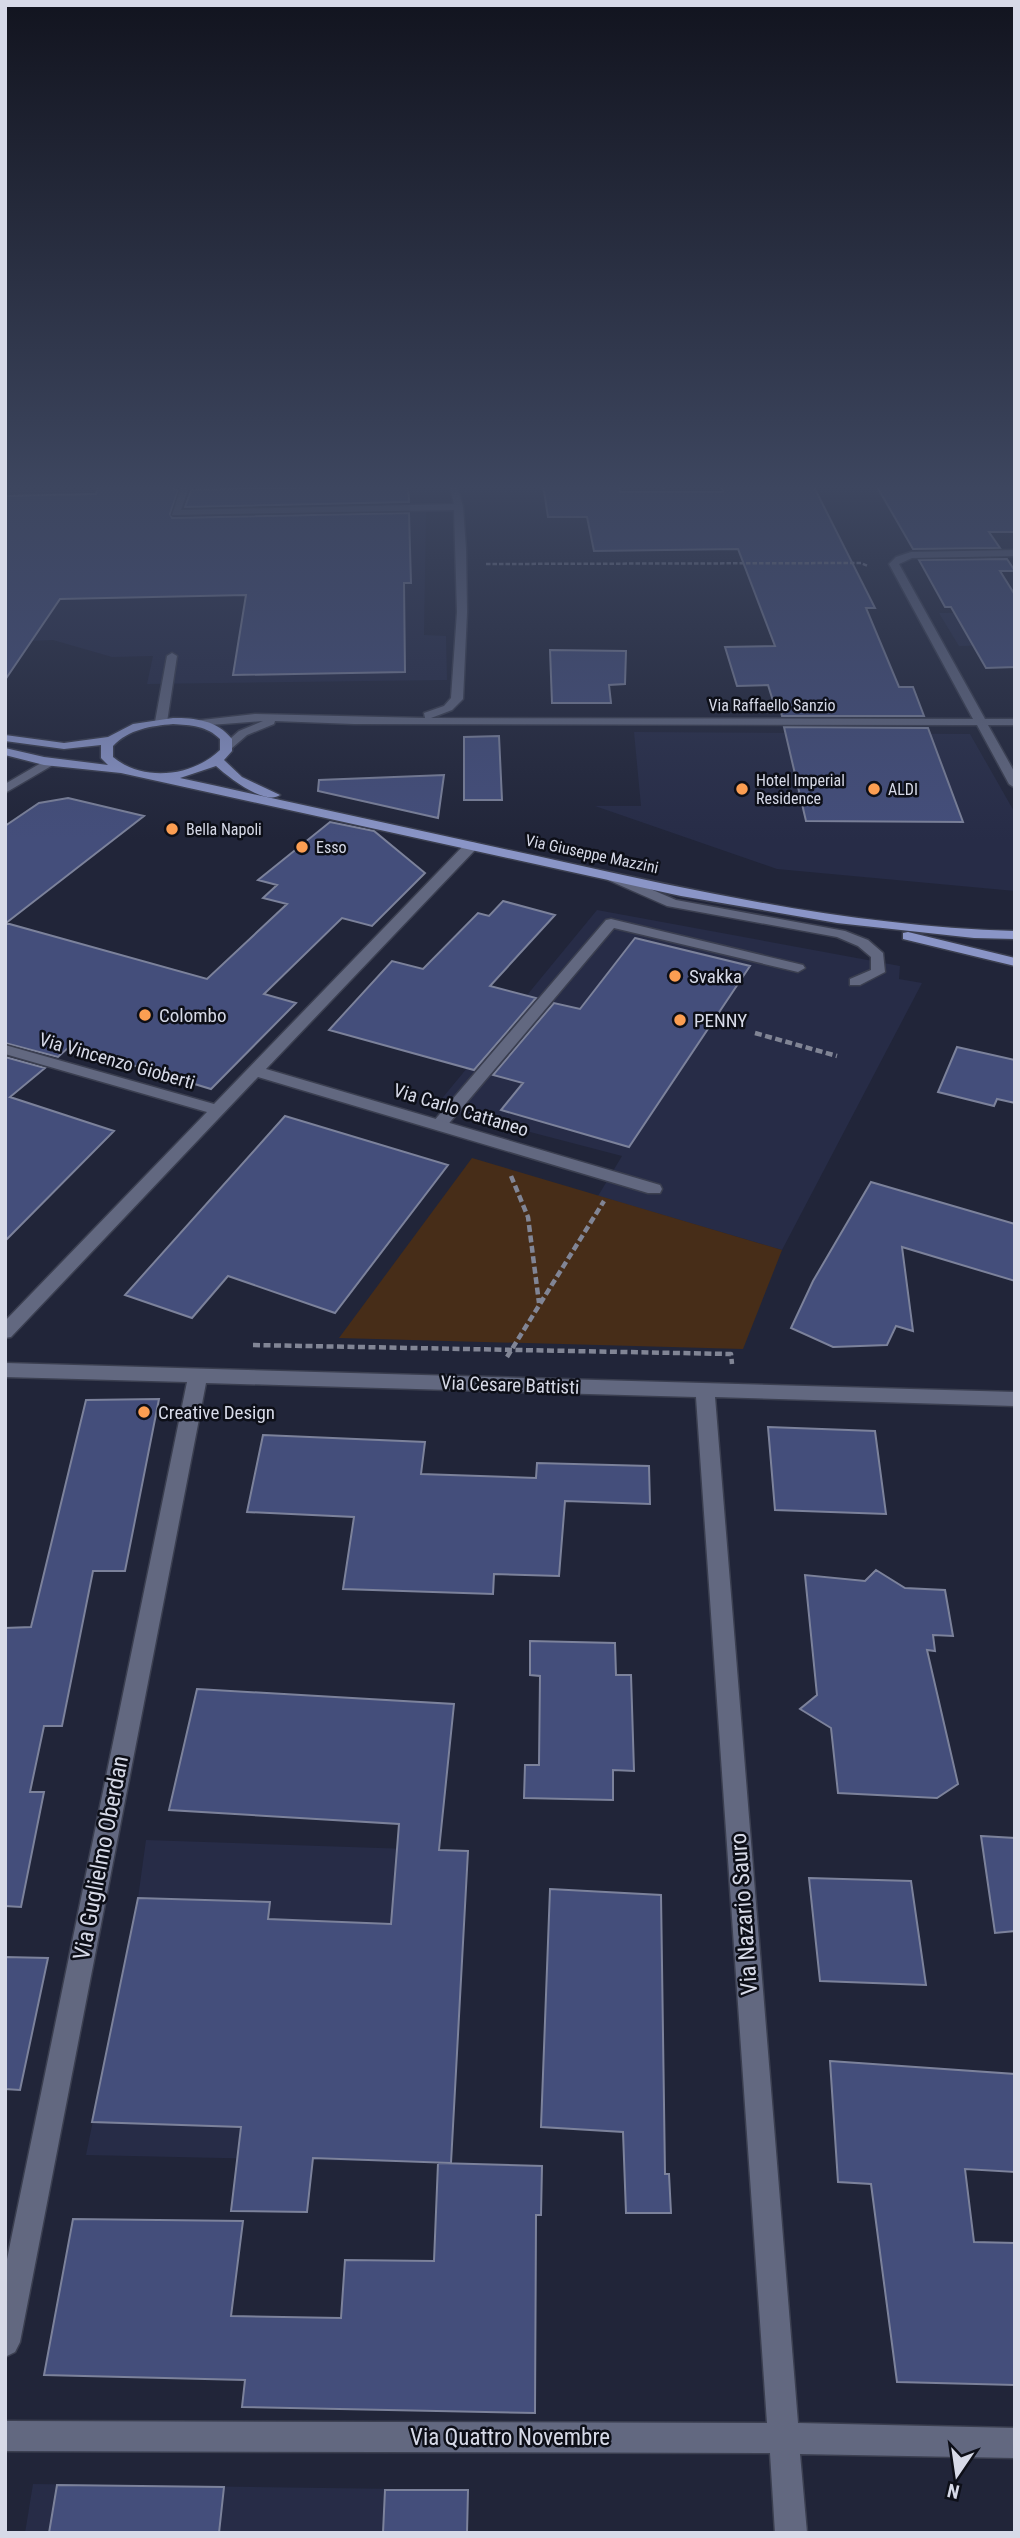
<svg xmlns="http://www.w3.org/2000/svg" width="1020" height="2538" viewBox="0 0 1020 2538" font-family="'Roboto Condensed',sans-serif">
	<style>
		.built { fill: #272c47 }
		.green { fill: #472d18 }
		.building { fill: #444e7b; stroke: #7c829b; stroke-width: 2 }
		.lines { fill: none; stroke-linecap: round; stroke-linejoin: round }
		.service-casing { stroke: #3b3f50; stroke-width: 3 }
		.minor-casing { stroke: #3b3f50; stroke-width: 3 }
		.primary-casing { stroke: #3b3f50; stroke-width: 3 }
		.path-far1 { stroke: #818595; stroke-width: 2.5; stroke-dasharray: 4.5 2; stroke-linecap: butt }
		.path { stroke: #818595; stroke-width: 4.5; stroke-dasharray: 7 3.5; stroke-linecap: butt }
		.service { fill: #626880; fill-rule: evenodd }
		.minor { fill: #626880; fill-rule: evenodd }
		.primary { fill: #8a95c7; fill-rule: evenodd }
		.poi-dot { fill: #fc9e52; stroke: #0d0f18; stroke-width: 2.5 }
		.labels { text-anchor: middle; dominant-baseline: central; stroke-width: 5; stroke-linejoin: round; paint-order: stroke }
		.far-street-label { font-size: 16px; fill: #d7dae8; stroke: #0d0f18 }
		.far-poi-label { font-size: 16px; fill: #d7dae8; stroke: #0d0f18; text-anchor: start }
		.poi-label { font-size: 19px; fill: #d7dae8; stroke: #0d0f18; text-anchor: start }
		.street-label { font-size: 19px; fill: #d7dae8; stroke: #0d0f18 }
		.near-street-label { font-size: 23px; fill: #d7dae8; stroke: #0d0f18 }
	</style>
	<rect width="100%" height="100%" fill="#212539"/>
	<!-- built -->
	<path class="built" d="M 5,485 L 176,485 L 168,516 L 426,511 L 424,635 L 446,636 L 447,680 L 147,684 L 153,656 L 112,657 L 53,640 L 5,642 Z
		M 1015,612 L 1015,645 L 959,646 L 939,613 Z
		M 634,732 L 970,734 L 1015,813 L 1015,891 L 777,869 L 595,806 L 641,806 Z
		M 597,910 L 900,966 L 899,979 L 922,983 L 782,1250 L 598,1196 L 622,1156 L 435,1107 Z
		M 146,1840 L 468,1851 L 451,2163 L 86,2155 L 138,1898 Z
		M 33,2484 L 468,2490 L 467,2533 L 25,2533 Z"/>
	<!-- green -->
	<path class="green" d="M 472,1158 L 782,1250 L 743,1349 L 339,1338 Z"/>
	<!-- building -->
	<path class="building" d="M 99,485 L 176,485 L 174,490 L 178,490 L 170,514 L 172,518 L 409,513 L 411,583 L 404,583 L 405,672 L 233,675 L 246,595 L 60,599 L 5,680 L 5,496 L 96,494 Z
		M 408,485 L 409,502 L 185,507 L 191,490 Z
		M 543,485 L 619,485 L 620,492 L 723,492 L 721,485 L 813,485 L 875,608 L 866,608 L 899,687 L 913,687 L 924,716 L 782,716 L 778,701 L 773,701 L 768,685 L 737,686 L 725,647 L 775,646 L 738,549 L 594,551 L 587,517 L 548,517 Z
		M 876,485 L 1015,485 L 1015,532 L 989,532 L 1000,548 L 913,549 Z
		M 1007,559 L 1015,571 L 1000,571 L 1015,595 L 1015,667 L 986,668 L 951,607 L 945,607 L 919,560 Z
		M 550,650 L 626,651 L 625,684 L 609,685 L 611,703 L 552,703 Z
		M 784,727 L 928,728 L 963,822 L 806,821 Z
		M 499,736 L 502,800 L 464,800 L 464,737 Z
		M 444,775 L 438,818 L 318,791 L 319,780 Z
		M 68,798 L 144,816 L 6,923 L 207,979 L 287,904 L 263,898 L 277,885 L 258,880 L 330,822 L 374,831 L 425,873 L 372,926 L 342,918 L 264,994 L 296,1003 L 211,1089 L 70,1046 L 58,1057 L 5,1043 L 5,826 L 39,803 Z
		M 503,901 L 555,915 L 490,986 L 536,998 L 474,1070 L 329,1030 L 392,961 L 423,969 L 478,913 L 489,916 Z
		M 635,938 L 750,966 L 629,1147 L 501,1110 L 523,1083 L 493,1075 L 554,1003 L 580,1009 Z
		M 957,1047 L 1015,1060 L 1015,1103 L 997,1099 L 994,1106 L 938,1092 Z
		M 5,1057 L 45,1068 L 10,1097 L 114,1131 L 5,1241 Z
		M 285,1116 L 448,1165 L 335,1313 L 228,1276 L 192,1318 L 125,1295 Z
		M 871,1182 L 1015,1224 L 1015,1281 L 902,1247 L 913,1331 L 896,1326 L 887,1345 L 833,1347 L 791,1328 L 813,1281 Z
		M 159,1399 L 125,1571 L 93,1571 L 62,1726 L 44,1726 L 30,1792 L 44,1792 L 21,1907 L 5,1906 L 5,1628 L 31,1627 L 86,1400 Z
		M 768,1427 L 875,1431 L 886,1514 L 775,1510 Z
		M 263,1435 L 425,1442 L 421,1474 L 536,1478 L 537,1463 L 649,1466 L 650,1504 L 565,1501 L 559,1576 L 494,1574 L 493,1594 L 343,1589 L 354,1517 L 247,1512 Z
		M 876,1570 L 905,1588 L 945,1590 L 953,1636 L 933,1635 L 935,1651 L 927,1650 L 958,1784 L 937,1798 L 838,1793 L 831,1728 L 800,1709 L 817,1695 L 805,1575 L 865,1581 Z
		M 530,1641 L 615,1643 L 616,1675 L 631,1675 L 634,1771 L 613,1770 L 613,1800 L 524,1798 L 525,1765 L 539,1765 L 540,1676 L 530,1675 Z
		M 197,1689 L 454,1704 L 439,1850 L 468,1851 L 451,2163 L 313,2158 L 307,2212 L 231,2211 L 241,2127 L 92,2122 L 138,1898 L 270,1902 L 268,1919 L 391,1924 L 399,1824 L 169,1810 Z
		M 981,1836 L 1015,1838 L 1015,1931 L 995,1933 Z
		M 809,1878 L 911,1881 L 926,1985 L 820,1981 Z
		M 550,1889 L 661,1895 L 665,2174 L 669,2174 L 671,2213 L 626,2213 L 623,2132 L 541,2127 Z
		M 5,1957 L 48,1958 L 20,2090 L 5,2089 Z
		M 830,2061 L 1015,2074 L 1015,2172 L 965,2169 L 974,2242 L 1015,2243 L 1015,2385 L 897,2382 L 871,2184 L 838,2182 Z
		M 438,2163 L 542,2166 L 541,2215 L 536,2215 L 535,2413 L 242,2407 L 245,2380 L 44,2375 L 73,2219 L 243,2221 L 231,2316 L 341,2318 L 345,2260 L 434,2261 Z
		M 57,2485 L 224,2487 L 219,2533 L 49,2533 Z
		M 385,2490 L 468,2490 L 467,2533 L 383,2533 Z"/>
	<g class="lines">
		<!-- service casing -->
		<g class="service-casing">
			<path id="service" d="M 172,653 L 177,656 L 167,722 L 161,725 L 155,722 L 167,656 Z
				M 613,873 L 676,900 L 845,931 L 868,940 L 883,953 L 885,972 L 860,985 L 850,985 L 850,979 L 871,970 L 871,957 L 858,946 L 837,937 L 667,906 L 608,880 L 606,877 Z
				M 611,919 L 803,965 L 805,968 L 798,972 L 614,928 L 445,1128 L 433,1128 L 431,1125 L 433,1122 L 606,920 Z"/>
		</g>
		<!-- minor casing -->
		<g class="minor-casing">
			<path id="minor" d="M 182,485 L 190,485 L 181,510 L 454,504 L 449,485 L 457,485 L 463,507 L 466,549 L 467,612 L 463,699 L 452,710 L 431,718 L 973,719 L 889,564 L 896,557 L 911,552 L 1015,550 L 1015,556 L 912,558 L 899,564 L 985,719 L 1015,719 L 1015,725 L 988,725 L 1015,773 L 1015,788 L 1009,784 L 977,725 L 354,724 L 275,721 L 274,724 L 247,735 L 232,748 L 224,748 L 224,744 L 239,731 L 263,721 L 197,726 L 191,723 L 193,721 L 255,714 L 425,718 L 424,713 L 444,706 L 451,698 L 457,612 L 454,510 L 172,515 Z
				M 48,759 L 58,762 L 5,793 L 5,784 Z
				M 471,842 L 476,843 L 476,849 L 266,1069 L 660,1185 L 662,1189 L 660,1193 L 648,1193 L 258,1077 L 11,1337 L 5,1338 L 5,1321 L 207,1112 L 5,1054 L 5,1045 L 214,1104 L 466,843 Z
				M 5,1363 L 1015,1392 L 1015,1406 L 715,1397 L 798,2423 L 1015,2428 L 1015,2458 L 800,2454 L 807,2533 L 775,2533 L 770,2453 L 5,2451 L 5,2421 L 767,2423 L 696,1397 L 206,1383 L 20,2342 L 15,2352 L 5,2357 L 5,2269 L 187,1382 L 5,1377 Z"/>
		</g>
		<!-- primary casing -->
		<g class="primary-casing">
			<path id="primary" d="M 173,718 C 195,718 217,720 232,739 L 232,751 L 224,760 L 242,777 L 280,795 C 265,806 228,777 216,766 L 180,778 C 308,806 436,834 564,862 C 712,895 863,927 1015,931 L 1015,939 L 974,938 L 837,923 L 681,896 L 121,773 L 44,765 L 5,755 L 5,748 L 44,757 L 108,765 L 101,758 L 101,745 L 64,749 L 5,741 L 5,735 L 64,743 L 108,737 L 133,724 ZM 173,724 C 191,725 207,726 220,739 L 220,750 C 192,777 143,782 113,757 L 113,746 C 129,729 151,726 173,724 Z
				M 908,932 L 1015,958 L 1015,966 L 903,939 L 903,933 Z"/>
		</g>
		<!-- path-far1 -->
		<path class="path-far1" d="M 663,485 L 665,492
			M 486,564 L 861,563 L 868,566"/>
		<!-- path -->
		<path class="path" d="M 755,1033 L 837,1056
			M 511,1176 L 528,1217 L 539,1303
			M 253,1345 L 731,1354 L 732,1364
			M 507,1357 L 604,1201"/>
		<!-- service -->
		<use href="#service" class="service"/>
		<!-- minor -->
		<use href="#minor" class="minor"/>
		<!-- primary -->
		<use href="#primary" class="primary"/>
	</g>
	<!-- sky -->
	<linearGradient id="sky" x2="0" y2="1"><stop stop-color="#12141f"/><stop offset="0.58" stop-color="#3d465f"/><stop offset="1" stop-color="#3d465f" stop-opacity="0"/></linearGradient>
	<rect width="1020" height="840" fill="url(#sky)"/>
	<!-- markers -->
	<g class="poi-dot">
		<circle cx="742" cy="789" r="7"/>
		<circle cx="874" cy="789" r="7"/>
		<circle cx="172" cy="829" r="7"/>
		<circle cx="302" cy="847" r="7"/>
		<circle cx="675" cy="976" r="7"/>
		<circle cx="145" cy="1015" r="7"/>
		<circle cx="680" cy="1020" r="7"/>
		<circle cx="144" cy="1412" r="7"/>
	</g>
	<g class="labels">
		<!-- far-street labels -->
		<g class="far-street-label">
			<text x="772" y="705">Via Raffaello Sanzio</text>
			<text transform="translate(592 854) rotate(12)">Via Giuseppe Mazzini</text>
		</g>
		<!-- far-poi labels -->
		<g class="far-poi-label">
			<text x="756" y="780">Hotel Imperial<tspan x="756" dy="18">Residence</tspan></text>
			<text x="888" y="789">ALDI</text>
			<text x="186" y="829">Bella Napoli</text>
			<text x="316" y="847">Esso</text>
		</g>
		<!-- poi labels -->
		<g class="poi-label">
			<text x="689" y="976">Svakka</text>
			<text x="159" y="1015">Colombo</text>
			<text x="694" y="1020">PENNY</text>
			<text x="158" y="1412">Creative Design</text>
		</g>
		<!-- street labels -->
		<g class="street-label">
			<text transform="translate(117 1061) rotate(16)">Via Vincenzo Gioberti</text>
			<text transform="translate(461 1110) rotate(17)">Via Carlo Cattaneo</text>
			<text transform="translate(510 1385) rotate(2)">Via Cesare Battisti</text>
		</g>
		<!-- near-street labels -->
		<g class="near-street-label">
			<text transform="translate(101 1858) rotate(-79)">Via Guglielmo Oberdan</text>
			<text transform="translate(744 1914) rotate(-94)">Via Nazario Sauro</text>
			<text x="510" y="2437">Via Quattro Novembre</text>
		</g>
	</g>
	<!-- border -->
	<rect width="1020" height="2538" fill="none" stroke="#d7dae8" stroke-width="14"/>
	<!-- north arrow -->
	<g transform="translate(957 2475) rotate(193)" stroke="#0d0f18" stroke-width="5" paint-order="stroke">
	<path d="M0-5L12 26L0 18L-12 26Z" fill="#d7dae8"/>
	<text y="-10" font-size="19" font-weight="bold" text-anchor="middle" fill="#d7dae8">N</text>
	</g>
</svg>
